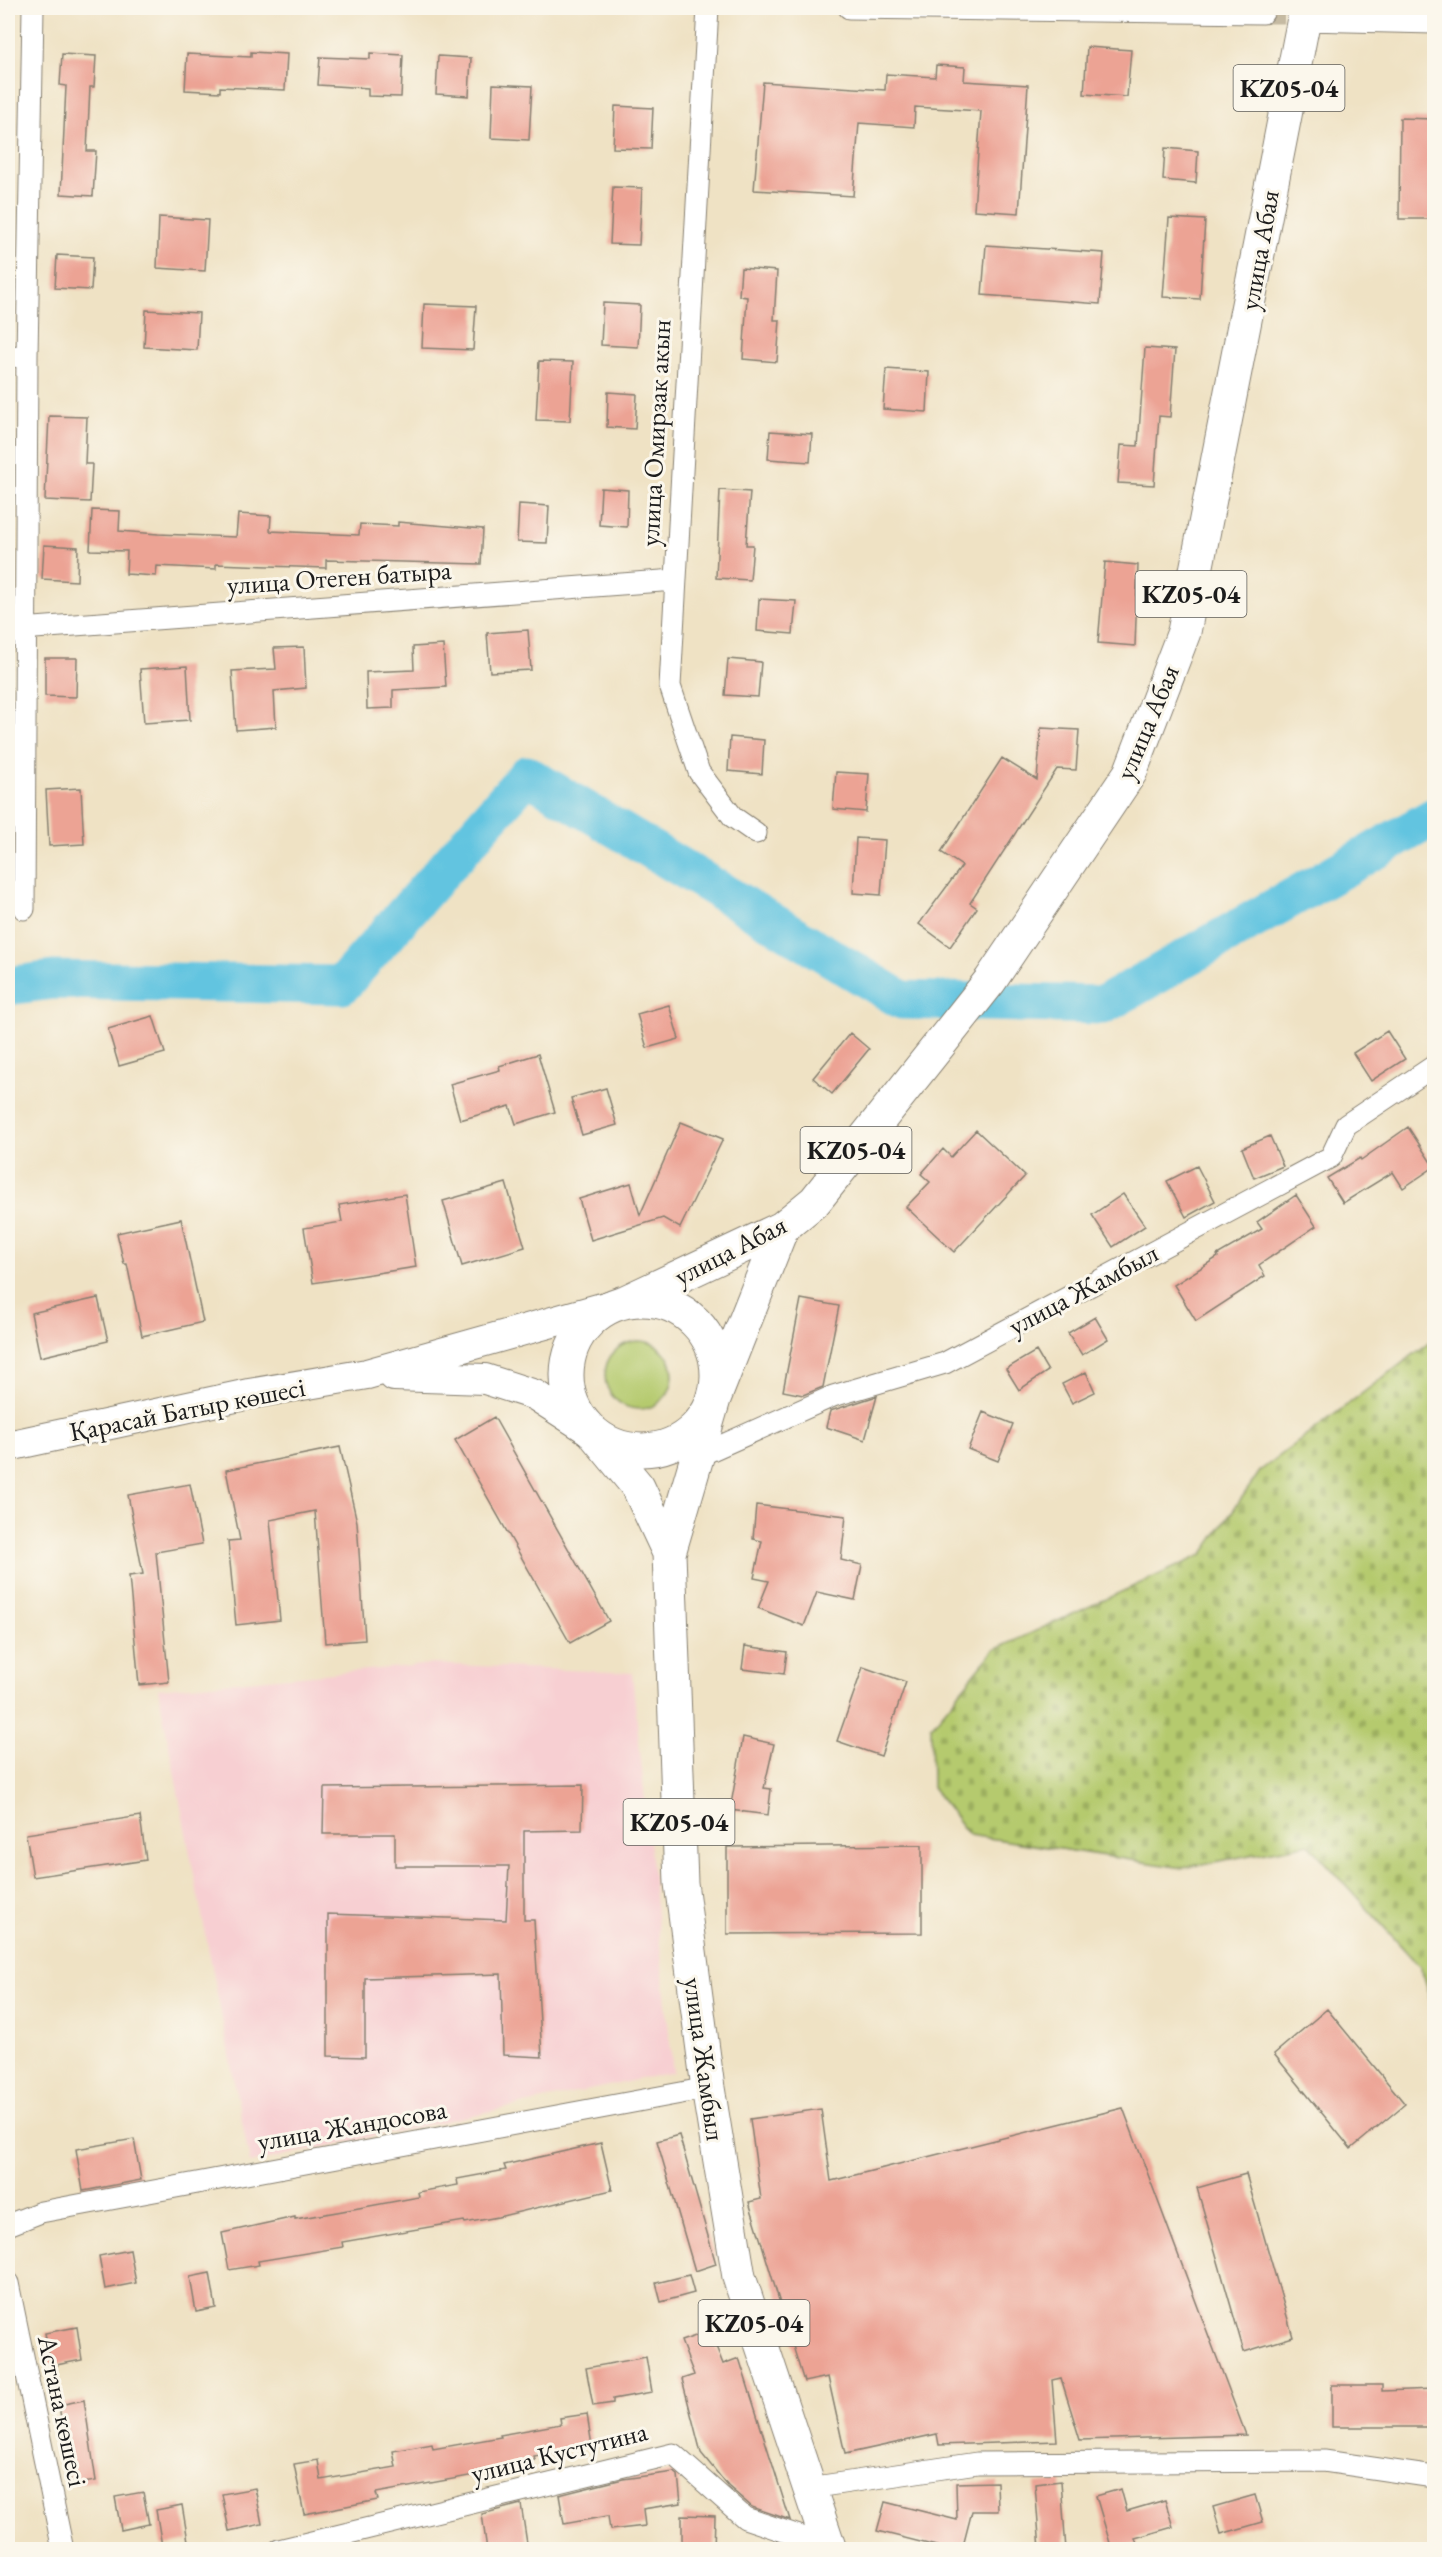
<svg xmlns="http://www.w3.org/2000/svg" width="1442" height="2557" viewBox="0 0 1442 2557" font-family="'EB Garamond',serif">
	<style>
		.built { fill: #f7cfd2 }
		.grass { fill: #b5ca6e; stroke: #687345; stroke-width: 1.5 }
		.cemetery { fill: url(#cemetery-stones); stroke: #687345; stroke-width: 1.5 }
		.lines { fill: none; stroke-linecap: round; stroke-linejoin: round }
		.river { stroke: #62c4e0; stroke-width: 39 }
		.building { fill: #eca394 }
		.street-tunnel { stroke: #c5baa2; stroke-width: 21; stroke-dasharray: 21 10; stroke-linecap: butt }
		.street-casing { stroke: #867f70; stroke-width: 23 }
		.secondary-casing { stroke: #867f70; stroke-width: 32 }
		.primary-casing { stroke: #867f70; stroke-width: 35 }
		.street { stroke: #fff; stroke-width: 21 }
		.secondary { stroke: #fff; stroke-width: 30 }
		.primary { stroke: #fff; stroke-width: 33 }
		.labels { text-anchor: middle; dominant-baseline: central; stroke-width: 6; stroke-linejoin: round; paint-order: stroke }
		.shield { fill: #fbf7ec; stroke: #5f5e5a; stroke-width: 1.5 }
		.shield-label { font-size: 26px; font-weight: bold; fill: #1c1c1c }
		.street-label { font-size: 27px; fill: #1c1c1c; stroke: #fbf7ec }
	</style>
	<defs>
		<pattern id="cemetery-stones" width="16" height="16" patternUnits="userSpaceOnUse" patternTransform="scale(1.5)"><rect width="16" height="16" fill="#b5ca6e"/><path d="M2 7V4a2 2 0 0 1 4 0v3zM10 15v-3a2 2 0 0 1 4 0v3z" fill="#9bad5f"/></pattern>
	</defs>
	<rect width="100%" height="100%" fill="#fbf7ec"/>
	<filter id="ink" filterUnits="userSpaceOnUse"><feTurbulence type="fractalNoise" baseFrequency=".0167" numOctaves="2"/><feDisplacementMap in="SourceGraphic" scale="12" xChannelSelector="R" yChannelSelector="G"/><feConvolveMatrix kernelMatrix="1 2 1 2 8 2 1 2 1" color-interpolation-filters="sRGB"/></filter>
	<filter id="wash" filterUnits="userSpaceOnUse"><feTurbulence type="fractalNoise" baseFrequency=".008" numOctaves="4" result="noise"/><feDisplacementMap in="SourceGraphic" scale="24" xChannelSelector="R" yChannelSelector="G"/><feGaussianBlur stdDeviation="1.35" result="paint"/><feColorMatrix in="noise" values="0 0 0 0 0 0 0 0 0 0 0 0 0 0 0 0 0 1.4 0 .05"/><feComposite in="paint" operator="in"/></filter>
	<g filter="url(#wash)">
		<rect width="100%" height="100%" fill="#efe2c4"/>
		<!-- built -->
		<path class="built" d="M 434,1664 L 632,1673 L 673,2072 L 250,2163 L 158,1689 Z"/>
		<!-- grass -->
		<path class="grass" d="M605 1375a34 34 0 1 1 68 0a34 34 0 1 1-68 0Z"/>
		<!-- cemetery -->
		<path class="cemetery" d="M 1434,1339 L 1434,2012 L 1420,1967 L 1309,1844 L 1183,1868 L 969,1835 L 932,1787 L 931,1727 L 994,1650 L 1202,1555 L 1261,1470 Z"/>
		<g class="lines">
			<!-- river -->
			<path class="river" d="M 8,986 L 53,980 L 342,985 L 527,775 L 902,1000 L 1103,1005 L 1434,817"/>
		</g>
		<g id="blocks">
			<!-- building -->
			<path class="building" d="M 1087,47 L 1131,50 L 1127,97 L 1084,94 Z
				M 251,52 L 287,54 L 285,90 L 220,87 L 220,92 L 185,90 L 187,54 L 251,57 Z
				M 370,53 L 403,55 L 401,97 L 368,96 L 368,88 L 318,85 L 320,57 L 370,59 Z
				M 62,54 L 96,56 L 94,87 L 90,87 L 87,151 L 96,151 L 93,196 L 61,194 L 66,86 L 60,85 Z
				M 438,56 L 471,58 L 469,96 L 436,94 Z
				M 936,65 L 965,67 L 964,81 L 1028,85 L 1019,213 L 974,210 L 981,111 L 915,107 L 914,127 L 859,123 L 853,196 L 754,190 L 763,82 L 885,90 L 886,74 L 935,77 Z
				M 493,84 L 532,86 L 529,140 L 491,138 Z
				M 615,106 L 653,108 L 651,149 L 613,148 Z
				M 1400,118 L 1434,119 L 1434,219 L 1399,219 Z
				M 1165,148 L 1198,151 L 1196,183 L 1163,180 Z
				M 613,187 L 642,188 L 639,245 L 610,244 Z
				M 159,217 L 208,220 L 205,271 L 157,268 Z
				M 1169,218 L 1205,220 L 1200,299 L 1163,297 Z
				M 986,245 L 1104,253 L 1100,304 L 982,295 Z
				M 57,255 L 93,257 L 91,290 L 55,288 Z
				M 741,268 L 777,271 L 774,320 L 780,320 L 777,362 L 743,359 L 747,297 L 739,296 Z
				M 603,303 L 640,305 L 638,347 L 601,345 Z
				M 424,304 L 476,306 L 473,350 L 422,348 Z
				M 146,310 L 199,313 L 197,350 L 144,347 Z
				M 1145,348 L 1175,350 L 1170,417 L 1159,416 L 1154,485 L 1118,483 L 1121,445 L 1138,446 Z
				M 539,361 L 573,362 L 570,421 L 536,420 Z
				M 886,369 L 929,372 L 927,412 L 883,409 Z
				M 608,392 L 637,394 L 635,429 L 607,427 Z
				M 49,416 L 87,417 L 85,464 L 92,464 L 90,502 L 45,500 Z
				M 770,431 L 812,434 L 810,462 L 768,459 Z
				M 601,488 L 628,490 L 627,527 L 599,525 Z
				M 720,490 L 750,492 L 746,545 L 753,545 L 750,580 L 716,578 Z
				M 519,504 L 549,506 L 547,543 L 517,542 Z
				M 92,510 L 120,511 L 119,531 L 158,534 L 236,537 L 238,514 L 271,516 L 270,531 L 359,535 L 360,524 L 398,526 L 398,522 L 483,529 L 481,564 L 326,560 L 326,568 L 216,564 L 216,569 L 157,566 L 156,576 L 126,574 L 127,551 L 90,550 Z
				M 44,545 L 78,547 L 77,581 L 42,579 Z
				M 1105,562 L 1138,565 L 1135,646 L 1098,643 Z
				M 759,599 L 796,601 L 793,634 L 757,631 Z
				M 528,630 L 531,670 L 490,672 L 487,633 Z
				M 443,645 L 446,687 L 393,690 L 393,708 L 367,709 L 366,672 L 414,670 L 413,647 Z
				M 304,647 L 306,688 L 274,691 L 276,727 L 236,730 L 232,671 L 276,669 L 274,648 Z
				M 45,658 L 77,658 L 76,697 L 45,696 Z
				M 728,659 L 761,662 L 758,697 L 725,695 Z
				M 187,666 L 190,720 L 144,723 L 140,669 Z
				M 1041,728 L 1079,730 L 1076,770 L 1057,769 L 970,903 L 977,908 L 950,947 L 919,924 L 962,866 L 941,852 L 1002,758 L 1037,780 Z
				M 730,737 L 764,740 L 762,774 L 728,771 Z
				M 836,772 L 869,774 L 866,812 L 833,809 Z
				M 81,788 L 84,844 L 49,846 L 46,790 Z
				M 856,838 L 885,840 L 881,895 L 853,893 Z
				M 669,1005 L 679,1039 L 647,1048 L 637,1014 Z
				M 153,1016 L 165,1053 L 119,1066 L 108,1029 Z
				M 1387,1031 L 1405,1059 L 1371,1081 L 1353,1053 Z
				M 850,1033 L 869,1049 L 832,1094 L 813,1078 Z
				M 538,1054 L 555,1112 L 516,1124 L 510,1106 L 460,1120 L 450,1084 L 500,1070 L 499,1066 Z
				M 606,1088 L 617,1125 L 582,1135 L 571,1098 Z
				M 681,1122 L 723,1139 L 680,1228 L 663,1218 L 591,1240 L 579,1199 L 631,1183 L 640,1215 Z
				M 1408,1127 L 1434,1167 L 1403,1188 L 1393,1172 L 1343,1203 L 1327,1178 L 1360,1158 L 1361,1160 Z
				M 976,1130 L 1025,1176 L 954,1252 L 906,1207 L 930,1182 L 921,1174 L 943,1149 L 951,1157 Z
				M 1270,1136 L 1283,1166 L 1254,1178 L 1242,1148 Z
				M 1197,1166 L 1215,1201 L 1186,1217 L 1167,1181 Z
				M 506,1183 L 525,1247 L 462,1266 L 443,1201 Z
				M 405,1194 L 416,1267 L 313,1283 L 304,1228 L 342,1222 L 339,1205 Z
				M 1123,1194 L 1145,1226 L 1113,1247 L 1092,1215 Z
				M 1296,1195 L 1316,1226 L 1259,1265 L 1265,1276 L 1196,1321 L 1174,1285 L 1218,1257 L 1217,1255 L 1262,1229 L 1257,1222 Z
				M 181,1219 L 203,1322 L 142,1336 L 127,1264 L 124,1264 L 117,1233 Z
				M 98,1298 L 108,1341 L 40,1357 L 31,1313 Z
				M 801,1299 L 839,1306 L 823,1387 L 803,1395 L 783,1391 Z
				M 1095,1317 L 1108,1339 L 1082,1355 L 1068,1333 Z
				M 1036,1351 L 1048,1371 L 1019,1390 L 1006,1369 Z
				M 1086,1372 L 1095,1392 L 1072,1403 L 1062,1384 Z
				M 877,1396 L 865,1440 L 826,1427 L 830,1411 Z
				M 983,1412 L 1013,1424 L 998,1461 L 968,1449 Z
				M 494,1417 L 609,1621 L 570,1643 L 455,1440 Z
				M 340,1447 L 357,1522 L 365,1640 L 325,1643 L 315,1511 L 270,1520 L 280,1620 L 236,1625 L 228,1541 L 240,1540 L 226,1470 Z
				M 190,1484 L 202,1544 L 156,1552 L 169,1682 L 139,1685 L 129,1576 L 143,1574 L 128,1495 Z
				M 756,1505 L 846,1516 L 841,1560 L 862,1565 L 855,1600 L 817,1592 L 804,1626 L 758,1608 L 769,1581 L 754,1578 L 762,1541 L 753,1539 Z
				M 745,1646 L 787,1652 L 784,1674 L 742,1669 Z
				M 863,1667 L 906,1682 L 881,1756 L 837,1741 Z
				M 743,1737 L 774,1744 L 764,1788 L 771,1789 L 768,1815 L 730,1810 Z
				M 583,1785 L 582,1830 L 524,1831 L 524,1920 L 534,1920 L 542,2057 L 503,2055 L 501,1974 L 365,1978 L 365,2057 L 328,2056 L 328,1914 L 506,1920 L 509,1866 L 395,1866 L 395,1834 L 323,1834 L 324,1788 Z
				M 140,1816 L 146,1860 L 33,1877 L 26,1834 Z
				M 922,1845 L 922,1933 L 727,1934 L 727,1847 Z
				M 1327,2009 L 1405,2104 L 1351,2149 L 1274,2054 Z
				M 1123,2108 L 1246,2435 L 1080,2440 L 1061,2378 L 1052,2380 L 1057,2441 L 939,2445 L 937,2434 L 845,2454 L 828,2377 L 804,2382 L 749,2202 L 761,2199 L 750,2119 L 821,2109 L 831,2181 Z
				M 679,2135 L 716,2264 L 695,2271 L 657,2141 Z
				M 134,2139 L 141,2180 L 83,2191 L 76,2149 Z
				M 601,2143 L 612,2190 L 498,2217 L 465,2223 L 464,2221 L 342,2242 L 343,2247 L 258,2261 L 259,2265 L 229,2270 L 222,2233 L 295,2217 L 295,2219 L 337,2212 L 419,2197 L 418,2192 L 458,2185 L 457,2179 L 506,2170 L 504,2165 Z
				M 1246,2174 L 1293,2337 L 1244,2352 L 1197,2188 Z
				M 130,2250 L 136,2283 L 105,2289 L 99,2256 Z
				M 210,2273 L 216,2308 L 196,2312 L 190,2277 Z
				M 689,2275 L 694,2293 L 661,2302 L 656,2283 Z
				M 77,2327 L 82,2360 L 51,2366 L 45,2333 Z
				M 710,2331 L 723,2364 L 739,2358 L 790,2520 L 752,2507 L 728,2486 L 701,2453 L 682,2379 L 694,2375 L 681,2341 Z
				M 646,2357 L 652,2392 L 613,2399 L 613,2403 L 593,2406 L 586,2368 Z
				M 1332,2385 L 1382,2385 L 1382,2391 L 1434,2389 L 1434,2427 L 1332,2427 Z
				M 84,2400 L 96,2481 L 71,2485 L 59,2405 Z
				M 587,2414 L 592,2446 L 534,2456 L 535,2460 L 490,2469 L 491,2472 L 376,2493 L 378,2500 L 304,2514 L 294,2464 L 318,2460 L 321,2480 L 396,2467 L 393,2451 L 432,2444 L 433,2449 L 501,2437 L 500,2435 L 561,2424 L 560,2418 Z
				M 674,2472 L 678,2475 L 681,2503 L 643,2509 L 645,2526 L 610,2530 L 608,2516 L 564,2524 L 559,2495 L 623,2479 Z
				M 1061,2481 L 1066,2550 L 1040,2550 L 1035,2484 Z
				M 997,2482 L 998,2511 L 972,2511 L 962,2550 L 952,2550 L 877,2531 L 885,2502 L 957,2520 L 956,2483 Z
				M 255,2488 L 262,2524 L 229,2531 L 222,2494 Z
				M 1121,2489 L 1127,2511 L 1165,2500 L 1173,2527 L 1135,2538 L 1137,2544 L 1112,2550 L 1096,2496 Z
				M 143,2492 L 149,2524 L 121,2530 L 115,2497 Z
				M 1255,2495 L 1263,2522 L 1221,2534 L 1213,2507 Z
				M 521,2504 L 528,2550 L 487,2550 L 482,2514 Z
				M 182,2505 L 188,2541 L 162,2546 L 156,2510 Z
				M 682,2515 L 715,2516 L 714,2550 L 682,2550 Z"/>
		</g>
	</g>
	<g filter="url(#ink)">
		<use href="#blocks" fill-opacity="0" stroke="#867f70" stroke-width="1.5"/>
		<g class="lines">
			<!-- street-tunnel -->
			<path class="street-tunnel" d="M 1263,13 L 1287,13"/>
			<!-- street casing -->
			<g class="street-casing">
				<path id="street" d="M 708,8 L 670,686 L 699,772 L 733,817 L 756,833
					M 849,8 L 1263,13
					M 8,356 L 27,357
					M 8,630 L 675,580
					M 24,909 L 27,357 L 33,8
					M 696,1457 L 833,1396 L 945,1363 L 1331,1157 L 1346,1125 L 1434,1066
					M 8,2225 L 41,2212 L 708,2088
					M 8,2283 L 63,2550
					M 809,2488 L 977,2463 L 1324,2461 L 1434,2477
					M 279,2550 L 673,2454 L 745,2518 L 829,2546"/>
			</g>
			<!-- secondary casing -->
			<g class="secondary-casing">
				<path id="secondary" d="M 394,1376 L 485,1379 L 535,1395 L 592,1432
					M 8,1446 L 249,1394 L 367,1374 L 627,1301"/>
			</g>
			<!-- primary casing -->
			<g class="primary-casing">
				<path id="primary" d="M 1305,14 L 1434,17
					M 782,1228 L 714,1399 L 669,1553 L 681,1883 L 708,2088 L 739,2277 L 830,2550
					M567 1375a75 75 0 1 1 150 0a75 75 0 1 1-150 0Z
					M 627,1301 L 782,1228 L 815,1201 L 990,981 L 1130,773 L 1184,632 L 1306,8
					M 596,1436 L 638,1487 L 669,1553"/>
			</g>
			<!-- street -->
			<use href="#street" class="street"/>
			<!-- secondary -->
			<use href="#secondary" class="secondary"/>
			<!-- primary -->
			<use href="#primary" class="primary"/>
		</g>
	</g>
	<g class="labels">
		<!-- shield labels -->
		<g class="shield">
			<rect x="1233.5" y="65" width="111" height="46" rx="4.5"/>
			<rect x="1135.5" y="571" width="111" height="46" rx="4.5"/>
			<rect x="800.5" y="1127" width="111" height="46" rx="4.5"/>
			<rect x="623.5" y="1799" width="111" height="46" rx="4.5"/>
			<rect x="698.5" y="2300" width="111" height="46" rx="4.5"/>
		</g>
		<g class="shield-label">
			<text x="1289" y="88">KZ05-04</text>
			<text x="1191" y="594">KZ05-04</text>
			<text x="856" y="1150">KZ05-04</text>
			<text x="679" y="1822">KZ05-04</text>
			<text x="754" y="2323">KZ05-04</text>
		</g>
		<!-- street labels -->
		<g class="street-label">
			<text transform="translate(1259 250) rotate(-80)">улица Абая</text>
			<text transform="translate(655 433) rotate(-87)">улица Омирзак акын</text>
			<text transform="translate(339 577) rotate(-4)">улица Отеген батыра</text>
			<text transform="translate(1147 722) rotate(-67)">улица Абая</text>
			<text transform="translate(730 1250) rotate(-27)">улица Абая</text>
			<text transform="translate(1083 1289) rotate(-28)">улица Жамбыл</text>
			<text transform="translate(187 1409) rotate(-11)">Қарасай Батыр көшесі</text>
			<text transform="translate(705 2059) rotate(82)">улица Жамбыл</text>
			<text transform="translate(352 2125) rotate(-10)">улица Жандосова</text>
			<text transform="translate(63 2411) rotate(78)">Астана көшесі</text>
			<text transform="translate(559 2452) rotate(-14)">улица Кустутина</text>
		</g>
	</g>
	<!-- margin -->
	<rect width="1442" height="2557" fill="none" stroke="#fbf7ec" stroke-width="30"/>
</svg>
